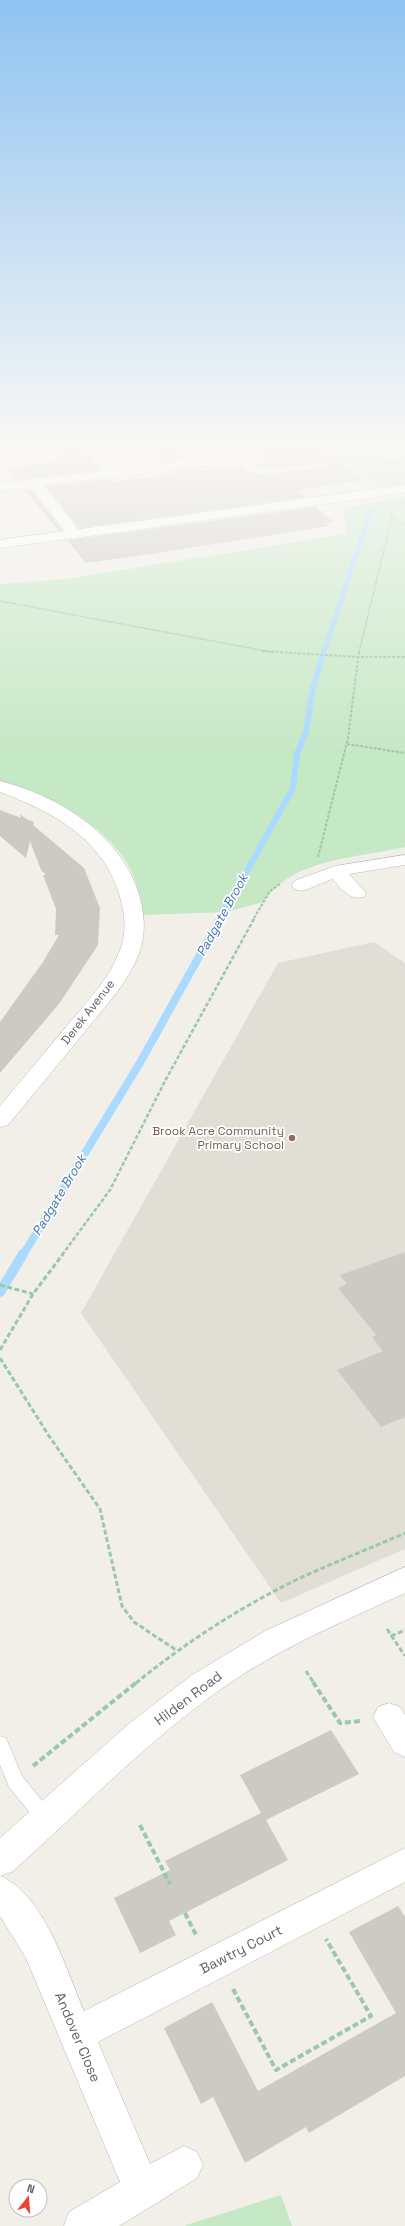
<svg xmlns="http://www.w3.org/2000/svg" width="405" height="2226" viewBox="0 0 405 2226" font-family="'Space Grotesk',sans-serif">
	<style>
		.education { fill: #e1ded6 }
		.green { fill: #c5e8c5 }
		.lines { fill: none; stroke-linecap: round; stroke-linejoin: round }
		.stream-far3 { stroke: #aadaff; stroke-width: 5 }
		.stream-far2 { stroke: #aadaff; stroke-width: 6 }
		.stream-far1 { stroke: #aadaff; stroke-width: 8 }
		.stream { stroke: #aadaff; stroke-width: 10 }
		.building { fill: #cccac5 }
		.lane-casing { stroke: #b5b8bc; stroke-width: 1 }
		.street-casing { stroke: #b5b8bc; stroke-width: 1 }
		.secondary-casing { stroke: #b6babf; stroke-width: 1 }
		.path-far4 { stroke: #9cc7a9; stroke-width: 1.5; stroke-dasharray: 2.5 1; stroke-linecap: butt }
		.path-far3 { stroke: #9cc7a9; stroke-width: 2; stroke-dasharray: 3 1.5; stroke-linecap: butt }
		.path-far2 { stroke: #9cc7a9; stroke-width: 2.5; stroke-dasharray: 4 2; stroke-linecap: butt }
		.path-far1 { stroke: #9cc7a9; stroke-width: 3; stroke-dasharray: 5 2.5; stroke-linecap: butt }
		.path { stroke: #9cc7a9; stroke-width: 4; stroke-dasharray: 6 3; stroke-linecap: butt }
		.lane { fill: #fff; fill-rule: evenodd }
		.street { fill: #fff; fill-rule: evenodd }
		.secondary { fill: #fff; fill-rule: evenodd }
		.education-dot { fill: #8d6e63; stroke: #fff; stroke-width: 1.5 }
		.labels { text-anchor: middle; dominant-baseline: central; stroke-width: 3.5; stroke-linejoin: round; paint-order: stroke }
		.street-label { font-size: 12px; fill: #5f6368; stroke: #fff }
		.education-label { font-size: 12px; fill: #785e54; stroke: #fff; text-anchor: end }
		.water-label { font-size: 13px; font-style: italic; fill: #4174aa; stroke: #fff }
		.near-street-label { font-size: 14px; fill: #5f6368; stroke: #fff }
	</style>
	<rect width="100%" height="100%" fill="#f1efe8"/>
	<!-- education -->
	<path class="education" d="M 374,942 L 405,963 L 405,1549 L 281,1603 L 81,1313 L 278,963 Z"/>
	<!-- green -->
	<path class="green" d="M 380,451 L 383,460 L 398,463 L 405,461 L 405,484 L 383,486 L 372,482 L 363,472 L 338,461 L 341,456 Z
		M 405,497 L 405,847 C 357,858 293,858 263,902 L 226,912 L 143,915 C 139,895 136,874 123,857 C 95,818 46,794 0,782 L 0,584 L 65,579 L 346,534 L 343,508 Z
		M 281,2195 L 292,2226 L 183,2226 Z"/>
	<g class="lines">
		<!-- stream-far3 -->
		<path class="stream-far3" d="M 324,652 L 369,515 L 374,509"/>
		<!-- stream-far2 -->
		<path class="stream-far2" d="M 221,918 L 293,788 L 297,754 L 306,732 L 312,692 L 324,651"/>
		<!-- stream-far1 -->
		<path class="stream-far1" d="M 23,1255 L 141,1061 L 221,917"/>
		<!-- stream -->
		<path class="stream" d="M 0,1292 L 23,1254"/>
	</g>
	<!-- building -->
	<path class="building" d="M 48,443 L 77,443 L 101,470 L 16,480 L 6,468 L 62,461 Z
		M 315,444 L 362,480 L 297,490 L 305,497 L 78,528 L 46,486 L 109,479 L 112,482 L 176,474 L 173,471 L 199,468 L 201,471 L 241,466 L 246,471 L 261,475 L 325,468 L 328,465 L 324,462 L 261,468 L 250,465 L 269,463 L 253,449 Z
		M 179,447 L 190,458 L 164,462 L 153,450 Z
		M 24,489 L 31,489 L 62,530 L 59,531 Z
		M 316,507 L 333,522 L 325,523 L 329,526 L 157,553 L 86,563 L 67,540 Z
		M 0,810 L 21,818 L 20,814 L 26,819 L 34,822 L 33,825 L 84,868 L 100,908 L 98,945 L 59,1004 L 0,1073 L 0,1022 L 43,962 L 59,935 L 55,935 L 56,909 L 43,875 L 46,875 L 41,870 L 30,841 L 26,858 L 0,836 Z
		M 405,1252 L 405,1417 L 381,1427 L 337,1370 L 383,1351 L 372,1337 L 376,1335 L 338,1288 L 347,1284 L 340,1275 Z
		M 331,1730 L 359,1774 L 266,1820 L 288,1860 L 169,1921 L 176,1935 L 140,1953 L 114,1898 L 170,1870 L 165,1861 L 261,1813 L 240,1775 Z
		M 398,1906 L 405,1917 L 405,2076 L 309,2133 L 306,2127 L 245,2163 L 213,2097 L 201,2104 L 164,2028 L 212,2002 L 258,2091 L 396,2013 L 349,1932 Z"/>
	<g class="lines">
		<!-- lane casing -->
		<g class="lane-casing">
			<path id="lane" d="M 238,457 L 242,457 L 250,468 L 261,470 L 324,463 L 327,465 L 324,467 L 261,474 L 246,470 L 237,458 Z
				M 0,1736 L 6,1738 L 22,1776 L 52,1813 L 55,1819 L 52,1825 L 46,1828 L 40,1825 L 9,1787 L 0,1765 Z"/>
		</g>
		<!-- street casing -->
		<g class="street-casing">
			<path id="street" d="M 110,443 L 126,443 L 148,465 L 230,455 L 236,459 L 230,463 L 43,485 L 82,535 L 75,539 L 70,538 L 32,487 L 0,491 L 0,483 L 136,467 Z
				M 0,781 C 43,792 87,815 115,850 C 135,875 149,910 142,943 C 134,978 104,1007 83,1034 C 58,1064 33,1095 8,1125 L 0,1127 L 0,1106 C 23,1078 47,1050 70,1022 C 89,1000 110,978 120,950 C 127,933 125,914 120,897 C 105,840 52,811 0,792 Z
				M 405,855 L 405,865 L 349,874 L 366,893 L 364,897 C 349,901 342,888 332,879 L 308,889 L 301,891 L 294,889 L 292,885 L 294,881 L 335,866 Z
				M 405,1567 L 405,1593 C 351,1618 296,1641 245,1673 C 159,1728 88,1804 12,1872 L 0,1876 C 44,1894 66,1969 84,2011 L 405,1848 L 405,1882 L 98,2042 L 150,2164 L 184,2146 L 197,2152 L 203,2165 L 197,2178 L 119,2226 L 64,2226 L 69,2212 L 120,2182 L 26,1958 L 0,1916 L 0,1838 L 131,1722 L 192,1675 L 265,1631 Z
				M 389,1703 L 400,1707 L 405,1715 L 405,1757 L 394,1752 L 373,1717 L 378,1707 Z"/>
		</g>
		<!-- secondary casing -->
		<g class="secondary-casing">
			<path id="secondary" d="M 405,485 L 405,493 L 0,548 L 0,540 Z"/>
		</g>
		<!-- path-far4 -->
		<path class="path-far4" d="M 306,443 L 310,449
			M 341,464 L 360,476
			M 356,472 L 405,460
			M 392,517 L 405,524
			M 0,601 L 271,652
			M 359,652 L 392,517 L 392,509"/>
		<!-- path-far3 -->
		<path class="path-far3" d="M 262,651 L 358,657 L 405,657
			M 347,744 L 405,753
			M 318,857 L 348,738 L 359,651
			M 254,918 L 270,891 L 280,884"/>
		<!-- path-far2 -->
		<path class="path-far2" d="M 62,1255 L 110,1190 L 165,1081 L 255,917"/>
		<!-- path-far1 -->
		<path class="path-far1" d="M 0,1285 L 33,1294
			M 0,1350 L 33,1294 L 63,1254
			M 0,1358 L 49,1436 L 100,1509 L 122,1606 L 134,1622 L 176,1650
			M 387,1629 L 405,1656
			M 391,1636 L 405,1630
			M 306,1671 L 314,1683
			M 136,1683 C 185,1643 239,1608 296,1580 C 332,1563 369,1549 405,1533"/>
		<!-- path -->
		<path class="path" d="M 313,1682 L 340,1723 L 361,1721
			M 33,1766 L 137,1682
			M 140,1825 L 170,1884
			M 185,1913 L 197,1937
			M 233,1989 L 276,2070 L 371,2016 L 326,1939"/>
		<!-- lane -->
		<use href="#lane" class="lane"/>
		<!-- street -->
		<use href="#street" class="street"/>
		<!-- secondary -->
		<use href="#secondary" class="secondary"/>
	</g>
	<!-- sky -->
	<linearGradient id="sky" x2="0" y2="1"><stop stop-color="#8fc3f1"/><stop offset="0.59" stop-color="#f9f8f5"/><stop offset="1" stop-color="#f9f8f5" stop-opacity="0"/></linearGradient>
	<rect width="405" height="755" fill="url(#sky)"/>
	<!-- markers -->
	<circle class="education-dot" cx="292" cy="1138" r="4"/>
	<g class="labels">
		<!-- street labels -->
		<g class="street-label">
			<text transform="translate(88 1012) rotate(-52)">Derek Avenue</text>
		</g>
		<!-- education labels -->
		<g class="education-label">
			<text x="284" y="1131">Brook Acre Community<tspan x="284" dy="14">Primary School</tspan></text>
		</g>
		<!-- water labels -->
		<g class="water-label">
			<text transform="translate(222 915) rotate(-61)">Padgate Brook</text>
			<text transform="translate(59 1195) rotate(-59)">Padgate Brook</text>
		</g>
		<!-- near-street labels -->
		<g class="near-street-label">
			<text transform="translate(188 1698) rotate(-37)">Hilden Road</text>
			<text transform="translate(241 1949) rotate(-27)">Bawtry Court</text>
			<text transform="translate(78 2037) rotate(67)">Andover Close</text>
		</g>
	</g>
	<!-- north arrow -->
	<g transform="translate(28 2198) rotate(17)"><circle r="19" fill="#ffffff" stroke="#bfc1c3"/>
	<path d="M0-3L7 15L0 10L-7 15Z" fill="#ea4335"/>
	<text y="-6" font-size="11" font-weight="bold" text-anchor="middle" fill="#5f6368">N</text>
	</g>
</svg>
